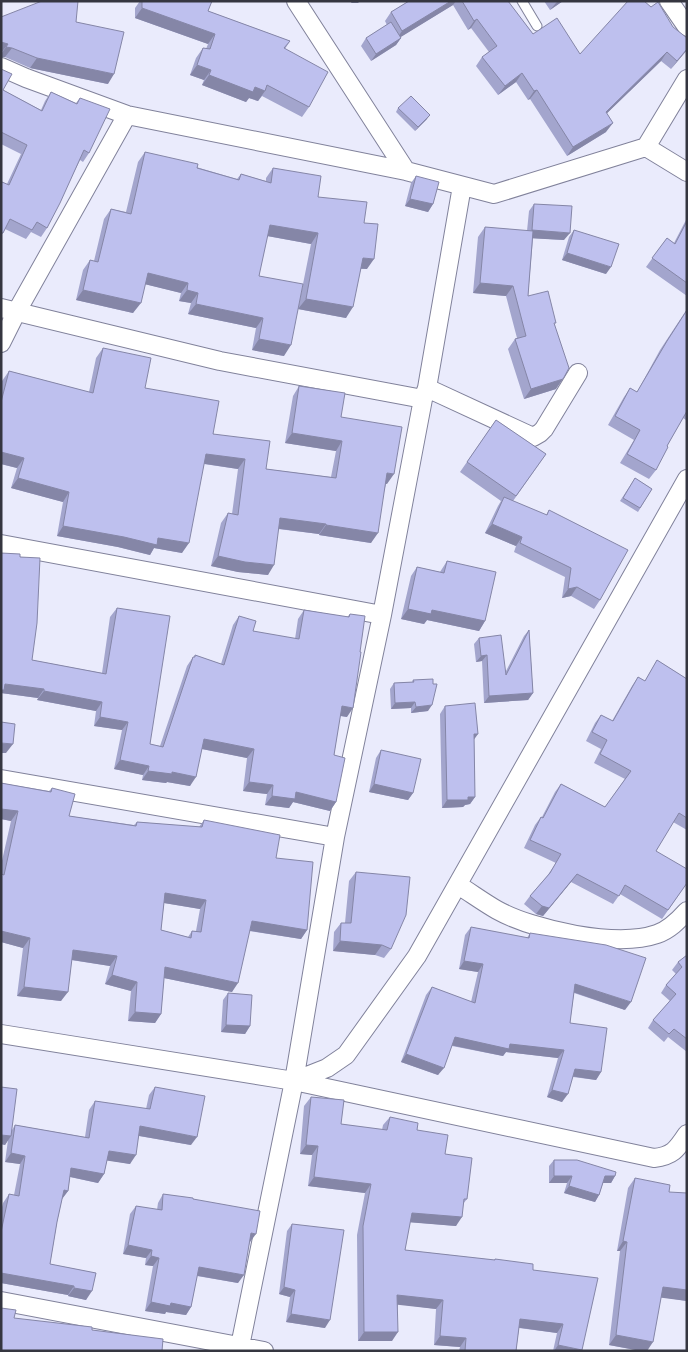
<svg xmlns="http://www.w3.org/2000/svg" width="688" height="1352" viewBox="0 0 688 1352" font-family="'Playfair Display',serif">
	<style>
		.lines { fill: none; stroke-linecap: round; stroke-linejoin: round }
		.service-casing { stroke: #81829b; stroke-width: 11 }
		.minor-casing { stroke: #81829b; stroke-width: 20 }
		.service { stroke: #fff; stroke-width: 9 }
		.minor { stroke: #fff; stroke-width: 18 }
		.wall { fill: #a3a5cd; fill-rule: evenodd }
		.shaded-wall { fill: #8586a7 }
		.building { fill: #bec0ee; stroke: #8586a7; fill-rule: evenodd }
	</style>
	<rect width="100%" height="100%" fill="#eaebfc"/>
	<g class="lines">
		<!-- service casing -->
		<g class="service-casing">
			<path id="service" d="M 522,1 L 537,26"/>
		</g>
		<!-- minor casing -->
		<g class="minor-casing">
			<path id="minor" d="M 296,1 L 406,171
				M 669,1 L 687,27
				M 1,67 L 26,78 L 127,115 L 406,171 L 494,194 L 646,147 L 687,79
				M 646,147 L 687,172
				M 1,308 L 220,361 L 423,399
				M 1,343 L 17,311 L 127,115
				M 427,388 L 533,437 L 540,433 L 544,429 L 578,373
				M 1,544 L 382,615
				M 1,779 L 335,837
				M 458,885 C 471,893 483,902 497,910 C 533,930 617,948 657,934 C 669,930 678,921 687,911
				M 1,1034 L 294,1081 L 654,1158 C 673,1156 677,1149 687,1134
				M 294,1081 L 327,1068 L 346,1055 L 417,956 L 687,479
				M 1,1301 L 264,1351
				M 239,1351 L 294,1081 L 335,837 L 382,615 L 423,399 L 427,388 L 462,186"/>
		</g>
		<!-- service -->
		<use href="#service" class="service"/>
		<!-- minor -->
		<use href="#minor" class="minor"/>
	</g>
	<!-- wall -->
	<path class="wall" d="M 140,1 L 212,1 L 208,11 L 290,41 L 285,49 L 309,107 L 302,117 L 262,96 L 258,101 L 249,98 L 246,102 L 202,85 L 204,80 L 190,75 L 196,58 L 203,48 L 206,49 L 208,44 L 135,18 L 135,8 Z
		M 409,1 L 510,1 L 509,3 L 533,34 L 580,54 L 687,50 L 671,69 L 661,61 L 607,113 L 606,132 L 567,156 L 530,99 L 528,100 L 516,82 L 498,95 L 476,66 L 482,57 L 489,52 L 471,28 L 468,30 L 453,5 L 400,37 L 401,38 L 396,45 L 371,61 L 361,46 L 366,38 L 387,25 L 385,21 L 391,12 Z
		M 544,1 L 563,1 L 550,10 Z
		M 1,17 L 76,22 L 108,84 L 30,68 L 5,57 L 1,57 Z
		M 1,69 L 3,90 L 41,110 L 45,101 L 51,92 L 76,103 L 80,98 L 89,153 L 83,162 L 80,160 L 47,228 L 41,237 L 31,232 L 26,239 L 5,229 L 1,236 L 1,183 L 7,184 L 21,154 L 1,144 Z
		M 398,108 L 427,119 L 415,131 L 396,112 Z
		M 145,152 L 237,179 L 241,174 L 266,181 L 266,178 L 273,168 L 318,197 L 364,223 L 367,269 L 361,269 L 346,318 L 298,309 L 311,244 L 267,236 L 259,276 L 284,356 L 252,350 L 256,328 L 188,314 L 191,303 L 179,301 L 181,293 L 145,284 L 133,313 L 76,300 L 83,270 L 90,260 L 94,261 L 104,219 L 111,209 L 126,212 L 138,162 Z
		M 416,176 L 433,204 L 428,212 L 405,206 L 411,183 Z
		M 534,204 L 564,240 L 533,238 L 528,296 L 555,325 L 556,389 L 524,399 L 508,349 L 515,339 L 517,338 L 506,296 L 473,293 L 478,237 L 485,227 L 527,231 L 529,211 Z
		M 687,218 L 687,296 L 646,267 L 667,238 L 674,243 Z
		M 574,230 L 606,274 L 562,260 L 569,237 Z
		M 687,309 L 687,419 L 686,420 L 683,418 L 667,446 L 656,470 L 649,479 L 620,463 L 634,440 L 608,425 L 624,397 L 630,388 L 637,392 L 660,350 Z
		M 103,348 L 145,388 L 266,469 L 331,477 L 336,451 L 285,443 L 293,396 L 299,386 L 341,417 L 387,484 L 386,484 L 371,543 L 319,535 L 319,534 L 278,529 L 268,575 L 238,572 L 211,566 L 221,523 L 228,513 L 232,514 L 238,469 L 204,464 L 182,553 L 154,548 L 150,555 L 118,547 L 57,536 L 63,502 L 11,488 L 17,468 L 1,464 L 1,385 L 2,381 L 9,371 L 89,392 L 96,358 Z
		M 496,420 L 546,454 L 513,501 L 546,515 L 549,510 L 600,600 L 594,609 L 571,596 L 562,598 L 565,577 L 514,552 L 516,546 L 485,533 L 498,506 L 501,501 L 460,472 Z
		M 635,478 L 652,489 L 638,512 L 620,501 Z
		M 447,561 L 485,621 L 479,631 L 427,620 L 424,624 L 401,619 L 411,576 L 417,567 L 440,572 Z
		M 117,608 L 150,744 L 160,746 L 187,666 L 193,657 L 194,657 L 195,655 L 221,664 L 233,625 L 239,616 L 253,631 L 295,639 L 298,619 L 304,610 L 347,617 L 350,614 L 347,717 L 340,716 L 334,755 L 336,802 L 330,811 L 293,802 L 289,808 L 265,805 L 267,794 L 243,791 L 247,758 L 202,749 L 190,786 L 167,782 L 166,783 L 142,780 L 143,775 L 114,769 L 122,730 L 94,726 L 96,711 L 37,700 L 38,698 L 1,693 L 32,660 L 102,673 L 110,617 Z
		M 529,630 L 533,693 L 528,700 L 484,703 L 482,661 L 476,662 L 474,644 L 479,638 L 505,673 L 524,636 Z
		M 657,660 L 687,679 L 687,830 L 673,822 L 656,851 L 687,883 L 662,919 L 620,894 L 613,904 L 571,882 L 543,916 L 536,914 L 524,904 L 530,896 L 547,876 L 556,863 L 524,848 L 535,825 L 541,817 L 542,817 L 555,792 L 561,784 L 605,807 L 625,779 L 594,763 L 601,749 L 586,741 L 595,723 L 601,715 L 612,721 L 632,686 L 638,677 L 645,681 Z
		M 413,680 L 428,711 L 411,713 L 411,708 L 391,709 L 390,689 L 394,683 L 412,682 Z
		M 445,706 L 474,740 L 475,797 L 470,804 L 465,805 L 463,807 L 442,808 L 440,714 Z
		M 381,750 L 413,793 L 408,800 L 369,792 L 376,758 Z
		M 1,783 L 49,791 L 52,788 L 69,816 L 134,825 L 137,822 L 199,827 L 204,820 L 276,858 L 307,930 L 301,939 L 249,931 L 232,992 L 164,978 L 161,1014 L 155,1023 L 128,1021 L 131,991 L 105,984 L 110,966 L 71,960 L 61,1001 L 17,996 L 23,948 L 1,942 L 1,865 L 11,821 L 1,819 ZM 164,903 L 200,909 L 196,931 L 192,931 L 188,937 L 161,930 Z
		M 356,872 L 391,949 L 384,958 L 375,955 L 333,951 L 334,932 L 341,923 L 345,923 L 349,881 Z
		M 471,927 L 527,938 L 530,933 L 625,1010 L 574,993 L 570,1023 L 601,1072 L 596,1080 L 573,1077 L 562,1102 L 547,1097 L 558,1058 L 506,1052 L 503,1056 L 452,1046 L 438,1075 L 401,1062 L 426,995 L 432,987 L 471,1002 L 478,972 L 459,969 L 465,935 Z
		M 687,955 L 687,1052 L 668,1037 L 664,1042 L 648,1028 L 653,1020 L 670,1001 L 661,993 L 666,985 L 676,974 L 672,970 L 678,962 Z
		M 228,993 L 250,1026 L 245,1034 L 221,1032 L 223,1000 Z
		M 1,1087 L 12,1130 L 15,1125 L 85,1137 L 89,1110 L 95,1101 L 146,1109 L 149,1095 L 155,1087 L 191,1145 L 139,1136 L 130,1164 L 107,1160 L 104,1174 L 98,1183 L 70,1177 L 68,1191 L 62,1199 L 57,1222 L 50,1264 L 96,1273 L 86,1300 L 68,1296 L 68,1295 L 1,1283 L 1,1211 L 3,1203 L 9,1194 L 14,1195 L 20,1164 L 5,1162 L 8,1140 L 5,1145 L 1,1144 Z
		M 311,1097 L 341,1124 L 382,1130 L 383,1125 L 390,1117 L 417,1130 L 445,1154 L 467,1199 L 463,1204 L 456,1226 L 410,1222 L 405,1250 L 494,1260 L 495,1259 L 533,1270 L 581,1351 L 553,1351 L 557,1333 L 519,1328 L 516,1351 L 459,1351 L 460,1347 L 434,1345 L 436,1309 L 398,1304 L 392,1341 L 358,1341 L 357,1235 L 365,1193 L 308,1186 L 312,1155 L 300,1154 L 304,1106 Z
		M 554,1160 L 615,1176 L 611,1183 L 603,1183 L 599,1195 L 595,1202 L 564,1193 L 567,1183 L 549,1183 L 549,1166 Z
		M 635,1178 L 669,1192 L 687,1301 L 661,1297 L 647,1351 L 641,1351 L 609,1345 L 620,1251 L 617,1251 L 628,1188 Z
		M 163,1194 L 193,1199 L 250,1242 L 238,1283 L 197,1276 L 191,1307 L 186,1315 L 166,1312 L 165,1314 L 145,1311 L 153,1266 L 145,1265 L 146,1258 L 123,1254 L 130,1214 L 136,1206 L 157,1210 L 158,1203 Z
		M 292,1224 L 325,1328 L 286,1322 L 290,1297 L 279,1294 L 287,1231 Z"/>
	<!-- shaded-wall -->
	<path class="shaded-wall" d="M 352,1 L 360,1 L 358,3 L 351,3 Z
		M 451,1 L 456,1 L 453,5 L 396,40 L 402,31 Z
		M 558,1 L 563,1 L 550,10 L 556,3 Z
		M 142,8 L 215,34 L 208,44 L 135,18 Z
		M 477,19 L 471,28 L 468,30 L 474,21 Z
		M 401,38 L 396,45 L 371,61 L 376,54 Z
		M 1,42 L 8,44 L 1,53 Z
		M 6,47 L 12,48 L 5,57 L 1,57 L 1,54 Z
		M 687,49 L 687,50 L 671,69 L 677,61 Z
		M 667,52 L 661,61 L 599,121 L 606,112 Z
		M 37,58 L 114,74 L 108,84 L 30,68 Z
		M 197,65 L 211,70 L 204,80 L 190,75 Z
		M 522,73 L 516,82 L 498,95 L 505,86 Z
		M 209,75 L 255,87 L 265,91 L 258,101 L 249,98 L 246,102 L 202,85 Z
		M 537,90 L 530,99 L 528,100 L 534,91 Z
		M 430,115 L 427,119 L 415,131 L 418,127 Z
		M 613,123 L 606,132 L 567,156 L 573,147 Z
		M 410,199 L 433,204 L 428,212 L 405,206 Z
		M 270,225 L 318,233 L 311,244 L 262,235 Z
		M 532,230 L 570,233 L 564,240 L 526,238 Z
		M 567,253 L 611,267 L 606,274 L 562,260 Z
		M 363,258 L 374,259 L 367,269 L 355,268 Z
		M 148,273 L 188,283 L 181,293 L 140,283 Z
		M 480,283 L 513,286 L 506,296 L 473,293 Z
		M 83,290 L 141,303 L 133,313 L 76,300 Z
		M 187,290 L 198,293 L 191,303 L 179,301 Z
		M 306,299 L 353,307 L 346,318 L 298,309 Z
		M 196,304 L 263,318 L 256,328 L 188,314 Z
		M 259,339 L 291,345 L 284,356 L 252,350 Z
		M 563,379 L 556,389 L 524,399 L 531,389 Z
		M 292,433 L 342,441 L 336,451 L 285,443 Z
		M 1,452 L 24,458 L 17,468 L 1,464 Z
		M 206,454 L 245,459 L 238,469 L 199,463 Z
		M 387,473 L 394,474 L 387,484 L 381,483 Z
		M 18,478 L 69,492 L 63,502 L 11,488 Z
		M 280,518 L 326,524 L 319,534 L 273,528 Z
		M 492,524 L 522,537 L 516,546 L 485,533 Z
		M 326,525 L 378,533 L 371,543 L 319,535 Z
		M 63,526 L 158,538 L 189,543 L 182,553 L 154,548 L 150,555 L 118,547 L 57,536 Z
		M 218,556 L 274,565 L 268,575 L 238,572 L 211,566 Z
		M 577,587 L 571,596 L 562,598 L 568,589 Z
		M 408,609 L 432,610 L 485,621 L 479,631 L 427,620 L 424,624 L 401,619 Z
		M 487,655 L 482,661 L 476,662 L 481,656 Z
		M 5,684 L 44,689 L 38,698 L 1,693 L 1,689 Z
		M 44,691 L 102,702 L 96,711 L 37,700 Z
		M 533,693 L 528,700 L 484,703 L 489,696 Z
		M 415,702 L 411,708 L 391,709 L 395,703 Z
		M 432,705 L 428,711 L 411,713 L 416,707 Z
		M 342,706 L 353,708 L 347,717 L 336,715 Z
		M 100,717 L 128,722 L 122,730 L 94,726 Z
		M 474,734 L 478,734 L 473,741 Z
		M 204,739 L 254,749 L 247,758 L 197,748 Z
		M 1,743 L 13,744 L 6,753 L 1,753 Z
		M 120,760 L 149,766 L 143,775 L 114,769 Z
		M 148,771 L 172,772 L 196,777 L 190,786 L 167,782 L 166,783 L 142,780 Z
		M 249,782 L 273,785 L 267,794 L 243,791 Z
		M 374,784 L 413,793 L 408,800 L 369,792 Z
		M 296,792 L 336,802 L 330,811 L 293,802 L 289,808 L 265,805 L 272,796 Z
		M 468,797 L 475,797 L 470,804 L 465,805 L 463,807 L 442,808 L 447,800 Z
		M 1,809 L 18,811 L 11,821 L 1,819 Z
		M 577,874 L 571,882 L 543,916 L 536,914 L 542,906 Z
		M 165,893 L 206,900 L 200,909 L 158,902 Z
		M 252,921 L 307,930 L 301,939 L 245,930 Z
		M 1,931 L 30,938 L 23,948 L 1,942 Z
		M 340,941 L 382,945 L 375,955 L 333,951 Z
		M 73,950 L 117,956 L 110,966 L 66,959 Z
		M 464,961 L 483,964 L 478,972 L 459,969 Z
		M 165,967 L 238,983 L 232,992 L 159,977 Z
		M 112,975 L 137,982 L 131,991 L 105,984 Z
		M 575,984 L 631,1002 L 625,1010 L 570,991 Z
		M 24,987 L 68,992 L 61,1001 L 17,996 Z
		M 135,1012 L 161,1014 L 155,1023 L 128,1021 Z
		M 226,1025 L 250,1026 L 245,1034 L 221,1032 Z
		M 455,1037 L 564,1050 L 558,1058 L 506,1052 L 503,1056 L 450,1045 Z
		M 406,1054 L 444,1068 L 438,1075 L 401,1062 Z
		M 575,1069 L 601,1072 L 596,1080 L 570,1076 Z
		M 552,1090 L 568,1094 L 562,1102 L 547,1097 Z
		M 140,1126 L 197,1137 L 191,1145 L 134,1135 Z
		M 1,1135 L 11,1136 L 5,1145 L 1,1144 Z
		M 306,1145 L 318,1146 L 312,1155 L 300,1154 Z
		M 109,1151 L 136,1155 L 130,1164 L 103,1160 Z
		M 11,1153 L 25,1156 L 20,1164 L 5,1162 Z
		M 71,1168 L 104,1174 L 98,1183 L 66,1176 Z
		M 554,1176 L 572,1176 L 567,1183 L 549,1183 Z
		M 605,1176 L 615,1176 L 611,1183 L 600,1183 Z
		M 314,1177 L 371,1184 L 365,1193 L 308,1186 Z
		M 569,1186 L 599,1195 L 595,1202 L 564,1193 Z
		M 64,1190 L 68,1191 L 62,1199 Z
		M 412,1213 L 462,1217 L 456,1226 L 406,1222 Z
		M 251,1233 L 256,1234 L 250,1242 L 246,1241 Z
		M 623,1241 L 627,1242 L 620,1251 L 617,1251 Z
		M 128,1245 L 152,1250 L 146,1258 L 123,1254 Z
		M 151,1256 L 159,1258 L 153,1266 L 145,1265 Z
		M 199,1267 L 244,1275 L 238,1283 L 193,1275 Z
		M 1,1273 L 74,1286 L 68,1295 L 1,1283 Z
		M 284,1287 L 295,1290 L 290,1297 L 279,1294 Z
		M 663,1287 L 687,1290 L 687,1301 L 656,1297 Z
		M 74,1288 L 92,1291 L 86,1300 L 68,1296 Z
		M 397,1295 L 443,1300 L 436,1309 L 391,1304 Z
		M 151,1302 L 171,1303 L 191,1307 L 186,1315 L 166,1312 L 165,1314 L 145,1311 Z
		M 291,1314 L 330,1320 L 325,1328 L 286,1322 Z
		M 520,1319 L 563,1324 L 557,1333 L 514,1327 Z
		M 364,1332 L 398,1332 L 392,1341 L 358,1341 Z
		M 616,1335 L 653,1342 L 647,1351 L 641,1351 L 609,1345 Z
		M 440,1336 L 466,1338 L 460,1347 L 434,1345 Z
		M 558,1345 L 582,1350 L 554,1351 Z"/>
	<!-- building -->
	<path class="building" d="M 42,1 L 78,1 L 76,22 L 124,32 L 114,74 L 37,58 L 12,48 L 6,47 L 8,44 L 1,42 L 1,17 Z
		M 142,1 L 212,1 L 208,11 L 290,41 L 284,48 L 328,72 L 309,107 L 267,85 L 265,91 L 255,87 L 253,92 L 209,75 L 211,70 L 197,65 L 203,48 L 210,49 L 215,34 L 142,8 Z
		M 409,1 L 451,1 L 402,31 L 391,12 Z
		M 462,1 L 508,1 L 533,34 L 557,18 L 580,54 L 628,1 L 644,1 L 651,7 L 658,2 L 673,27 L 687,38 L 687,49 L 677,61 L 667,52 L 606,112 L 613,123 L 573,147 L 537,90 L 534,91 L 522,73 L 505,86 L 482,57 L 497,46 L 477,19 L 474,21 Z
		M 391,22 L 401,38 L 376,54 L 366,38 Z
		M 1,69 L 12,74 L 3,90 L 42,111 L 51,92 L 77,104 L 80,98 L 110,109 L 89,153 L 84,150 L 60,203 L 47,228 L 37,222 L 32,230 L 10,219 L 3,233 L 1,233 L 1,184 L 2,182 L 9,185 L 27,145 L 1,132 Z
		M 411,96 L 430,115 L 418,127 L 398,108 Z
		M 145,152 L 198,164 L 197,168 L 239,180 L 241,174 L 271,183 L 273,168 L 321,176 L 318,197 L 367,202 L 364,223 L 378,224 L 374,259 L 363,258 L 353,307 L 306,299 L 318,233 L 270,225 L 259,276 L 303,284 L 291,345 L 259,339 L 263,318 L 196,304 L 198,293 L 187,290 L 188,283 L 148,273 L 141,303 L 83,290 L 90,260 L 98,262 L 111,209 L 131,214 Z
		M 416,176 L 439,182 L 433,204 L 410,199 Z
		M 534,204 L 572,206 L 570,233 L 532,230 Z
		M 687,221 L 687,283 L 652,258 L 667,238 L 675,244 Z
		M 485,227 L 533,231 L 528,296 L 548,291 L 556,323 L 554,323 L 569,368 L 563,379 L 531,389 L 515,339 L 526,336 L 513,286 L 480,283 Z
		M 574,230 L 619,244 L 611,267 L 567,253 Z
		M 687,310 L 687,411 L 667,446 L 668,447 L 656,470 L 627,454 L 640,430 L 615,416 L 630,388 L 637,392 L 667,341 Z
		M 103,348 L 151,358 L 145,388 L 219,401 L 213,434 L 270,441 L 266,469 L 336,478 L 342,441 L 292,433 L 299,386 L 345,393 L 341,417 L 402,427 L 394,474 L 387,473 L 378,533 L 326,525 L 326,524 L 280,518 L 274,565 L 245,562 L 218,556 L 228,513 L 238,515 L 245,459 L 206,454 L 189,543 L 158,538 L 157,545 L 124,537 L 63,526 L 69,492 L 18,478 L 24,458 L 1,452 L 1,402 L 9,371 L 93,393 Z
		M 496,420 L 546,454 L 516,496 L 467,462 Z
		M 635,478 L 652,489 L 640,508 L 623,498 Z
		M 504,497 L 547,515 L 549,510 L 628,550 L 600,600 L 577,587 L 568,589 L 571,568 L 520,543 L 522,537 L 492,524 Z
		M 1,553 L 20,554 L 20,557 L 40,558 L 37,623 L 32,660 L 106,674 L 117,608 L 170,616 L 150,744 L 163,747 L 193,657 L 195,657 L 195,655 L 224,665 L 239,616 L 256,621 L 253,631 L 299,639 L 304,610 L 349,617 L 350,614 L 365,616 L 360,652 L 361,652 L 353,708 L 342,706 L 334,755 L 345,758 L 336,802 L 296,792 L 295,799 L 272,796 L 273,785 L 249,782 L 254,749 L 204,739 L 196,777 L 172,772 L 172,774 L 148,771 L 149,766 L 120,760 L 128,722 L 100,717 L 102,702 L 44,691 L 44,689 L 5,684 L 4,690 L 1,690 Z
		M 447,561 L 496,572 L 485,621 L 432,610 L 431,614 L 408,609 L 417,567 L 444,573 Z
		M 529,630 L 533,693 L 489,696 L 487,655 L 481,656 L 479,638 L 501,635 L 506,675 Z
		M 657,660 L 687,679 L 687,818 L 679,813 L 656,851 L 687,869 L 687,883 L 668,910 L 625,885 L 619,896 L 577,874 L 549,908 L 542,906 L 530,896 L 550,873 L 561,854 L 530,840 L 541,817 L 543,818 L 561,784 L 605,807 L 631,771 L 600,754 L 607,740 L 592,732 L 601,715 L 613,721 L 638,677 L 645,681 Z
		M 433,679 L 433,684 L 437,684 L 432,705 L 416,707 L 415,702 L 395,703 L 394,683 L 414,682 L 413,680 Z
		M 475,703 L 478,734 L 474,734 L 475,797 L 468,797 L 468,800 L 447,800 L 445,706 Z
		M 1,722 L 15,724 L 13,744 L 1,743 Z
		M 381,750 L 421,759 L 413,793 L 374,784 Z
		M 1,783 L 51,792 L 52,788 L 75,794 L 69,816 L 136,826 L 137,822 L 202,827 L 204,820 L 280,835 L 276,858 L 313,862 L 307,930 L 252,921 L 238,983 L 165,967 L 161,1014 L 135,1012 L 137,982 L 112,975 L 117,956 L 73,950 L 68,992 L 24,987 L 30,938 L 1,931 L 1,874 L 4,875 L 18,811 L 1,809 ZM 165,893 L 206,900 L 201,932 L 192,931 L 191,938 L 161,930 Z
		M 356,872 L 410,877 L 406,915 L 391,949 L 382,945 L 340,941 L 341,923 L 351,923 Z
		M 471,927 L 529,938 L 530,933 L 606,945 L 646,958 L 631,1002 L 575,984 L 570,1023 L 607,1028 L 601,1072 L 575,1069 L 568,1094 L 552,1090 L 564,1050 L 510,1044 L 509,1049 L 455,1037 L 444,1068 L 406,1054 L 432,987 L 475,1003 L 483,964 L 464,961 Z
		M 687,955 L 687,1039 L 674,1029 L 669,1034 L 653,1020 L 676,994 L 666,985 L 682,967 L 678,962 Z
		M 228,993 L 252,995 L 250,1026 L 226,1025 Z
		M 1,1087 L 17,1089 L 11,1136 L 1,1135 Z
		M 155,1087 L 205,1096 L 197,1137 L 140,1126 L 136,1155 L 109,1151 L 104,1174 L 71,1168 L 68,1191 L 64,1190 L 57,1222 L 50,1264 L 96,1273 L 92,1291 L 74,1288 L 74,1286 L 1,1273 L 1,1232 L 9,1194 L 19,1196 L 25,1156 L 11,1153 L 15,1125 L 89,1138 L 95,1101 L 150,1109 Z
		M 311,1097 L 344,1100 L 341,1124 L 387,1130 L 390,1117 L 418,1123 L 417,1130 L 448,1135 L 445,1154 L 472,1158 L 467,1199 L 464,1199 L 462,1217 L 412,1213 L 405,1250 L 495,1260 L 495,1259 L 533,1264 L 533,1270 L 598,1278 L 582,1350 L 558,1345 L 563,1324 L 520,1319 L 516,1351 L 465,1351 L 466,1338 L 440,1336 L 443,1300 L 397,1295 L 398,1332 L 364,1332 L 363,1226 L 371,1184 L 314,1177 L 318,1146 L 306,1145 Z
		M 554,1160 L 577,1160 L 616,1172 L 615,1176 L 605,1176 L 599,1195 L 569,1186 L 572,1176 L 554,1176 Z
		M 635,1178 L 670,1185 L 669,1192 L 687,1193 L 687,1290 L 663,1287 L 653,1342 L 616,1335 L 627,1242 L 623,1241 Z
		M 163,1194 L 193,1198 L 193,1199 L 260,1211 L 256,1234 L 251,1233 L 244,1275 L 199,1267 L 191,1307 L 171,1303 L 170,1306 L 151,1302 L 159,1258 L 151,1256 L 152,1250 L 128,1245 L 136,1206 L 162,1210 Z
		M 292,1224 L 344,1230 L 330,1320 L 291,1314 L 295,1290 L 284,1287 Z
		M 1,1308 L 16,1310 L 14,1318 L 92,1327 L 92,1330 L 163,1339 L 162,1351 L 1,1351 Z"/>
	<!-- border -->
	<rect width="688" height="1352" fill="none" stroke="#353640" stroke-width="5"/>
</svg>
